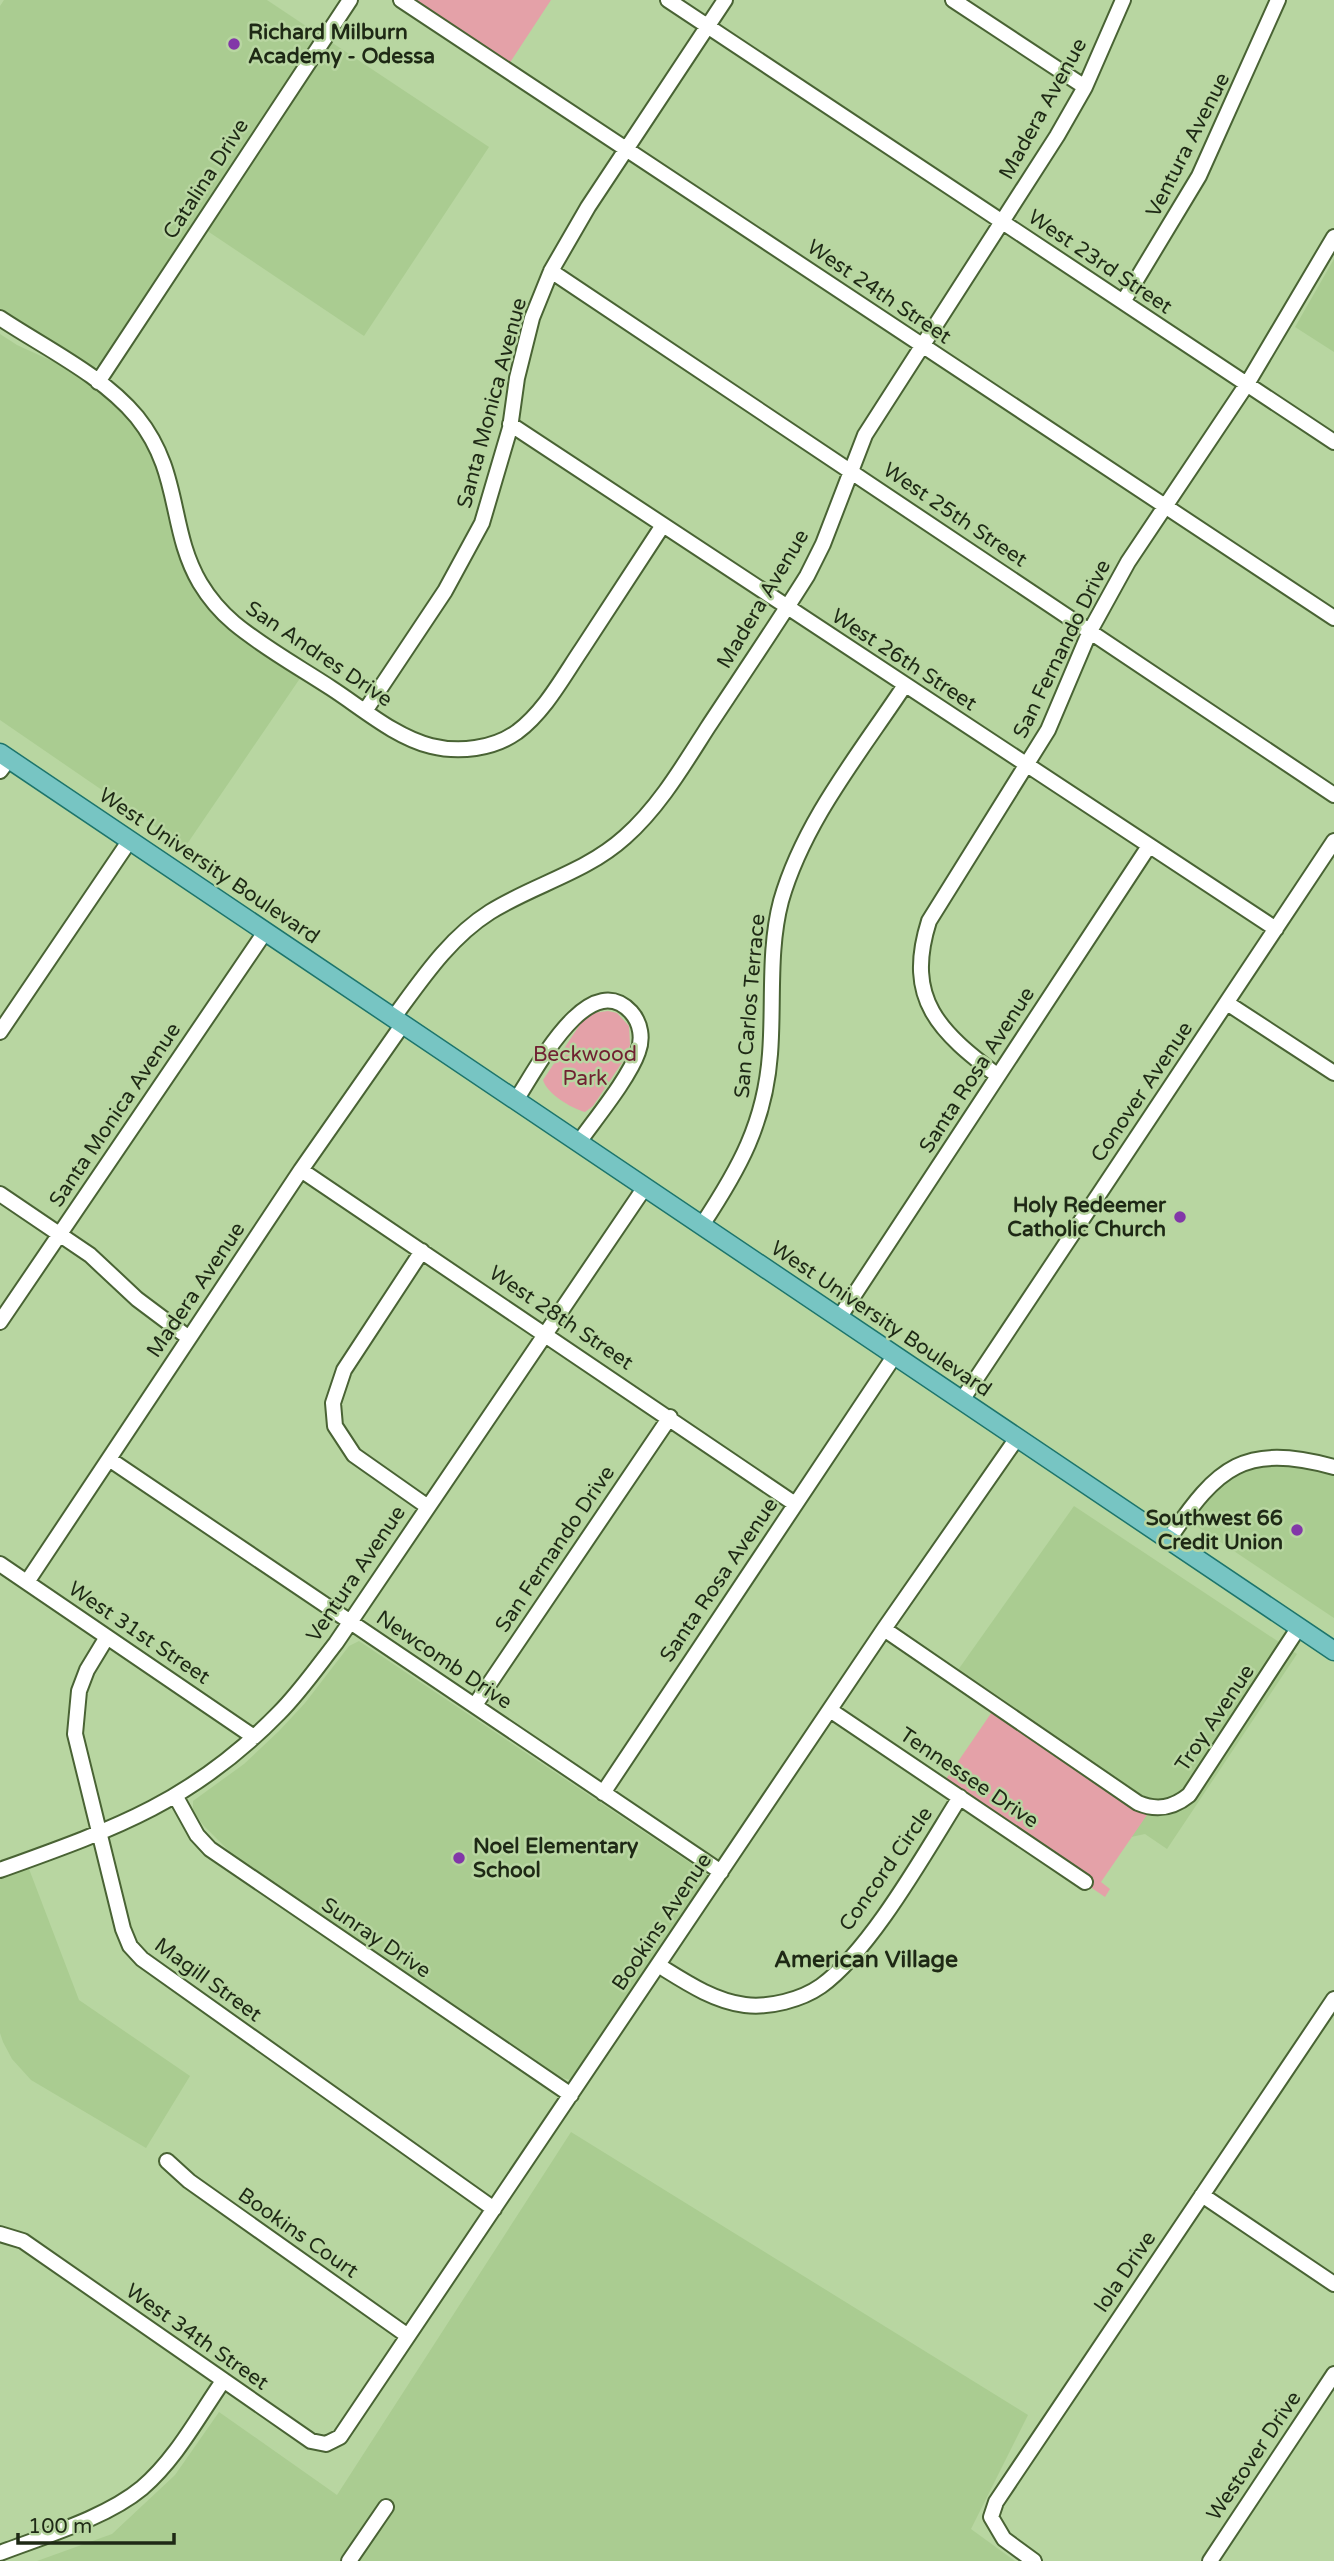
<svg xmlns="http://www.w3.org/2000/svg" width="1334" height="2561" viewBox="0 0 1334 2561" font-family="'Varela Round',sans-serif">
	<style>
		.built { fill: #aacc91 }
		.green { fill: #e4a1a8 }
		.lines { fill: none; stroke-linecap: round; stroke-linejoin: round }
		.minor-casing { stroke: #496334; stroke-width: 18 }
		.major-casing { stroke: #1d756c; stroke-width: 21 }
		.minor { stroke: #fff; stroke-width: 14 }
		.major { stroke: #77c5c3; stroke-width: 18 }
		.poi-dot { fill: #8237a8; stroke: #b8d6a1; stroke-width: 2.5 }
		.labels { text-anchor: middle; dominant-baseline: central; stroke-width: 5; stroke-linejoin: round; paint-order: stroke }
		.poi-label { font-size: 21px; font-weight: bold; fill: #1e2915; stroke: #b8d6a1; text-anchor: start }
		.street-label { font-size: 21px; fill: #1e2915; stroke: #b8d6a1 }
		.park-label { font-size: 21px; fill: #702131; stroke: #b8d6a1 }
		.neighbourhood-label { font-size: 23px; font-weight: bold; fill: #1e2915; stroke: #b8d6a1 }
	</style>
	<rect width="100%" height="100%" fill="#b8d6a1"/>
	<!-- built -->
	<path class="built" d="M 4,0 L 267,0 L 318,34 L 99,364 L 93,369 L 86,369 L 0,312 L 0,6 Z
		M 325,38 L 489,147 L 364,336 L 200,226 Z
		M 1334,259 L 1334,352 L 1295,327 Z
		M 0,334 L 17,345 L 98,382 L 142,424 L 206,594 L 305,671 L 185,847 L 0,720 Z
		M 1269,1465 L 1284,1465 L 1334,1476 L 1334,1618 L 1192,1523 L 1200,1507 L 1226,1482 L 1252,1469 Z
		M 1074,1506 L 1297,1654 L 1167,1849 L 1145,1834 L 1131,1837 L 1150,1809 L 953,1677 Z
		M 359,1641 L 717,1881 L 708,1877 L 708,1883 L 573,2081 L 557,2076 L 242,1864 L 204,1826 L 193,1811 L 193,1801 L 244,1764 L 279,1731 L 305,1703 L 349,1646 Z
		M 26,1861 L 79,2000 L 190,2076 L 146,2148 L 31,2080 L 12,2059 L 3,2042 L 0,2033 L 0,1871 Z
		M 571,2132 L 1028,2415 L 971,2529 L 1015,2561 L 37,2561 L 112,2534 L 175,2475 L 219,2412 L 337,2495 Z"/>
	<!-- green -->
	<path class="green" d="M 413,0 L 551,0 L 509,64 Z
		M 608,1011 L 617,1013 L 629,1026 L 630,1045 L 625,1058 L 593,1106 L 585,1112 C 571,1108 547,1094 543,1080 L 583,1020 L 593,1013 Z
		M 996,1706 L 1151,1809 L 1101,1882 L 1110,1889 L 1105,1897 L 942,1785 Z"/>
	<g class="lines">
		<!-- minor casing -->
		<g class="minor-casing">
			<path id="minor" d="M 401,0 L 1334,618
				M 668,0 L 1334,442
				M 953,0 L 1085,87
				M 551,271 L 1334,795
				M 1123,302 L 1199,176 L 1278,0
				M 0,318 C 45,348 102,375 137,417 C 182,473 168,528 200,583 C 209,598 221,612 234,623 C 264,648 299,667 331,688 C 362,708 395,737 431,746 C 459,753 493,749 517,732 C 545,711 563,677 582,649 C 609,607 636,566 663,525
				M 98,382 L 350,0
				M 510,424 L 1276,929
				M 365,711 L 445,591 L 482,523 L 510,428 L 517,378 L 532,318 L 551,271 L 588,207 L 725,0
				M 0,771 L 9,759
				M 1227,1003 L 1334,1073
				M 394,1017 C 422,979 449,938 490,912 C 535,884 585,873 625,837 C 659,807 683,766 708,727 C 741,677 775,627 807,576 L 823,544 L 865,435 L 1057,136 L 1085,87 L 1123,0
				M 0,1032 L 130,840
				M 998,1076 C 940,1032 904,1000 929,921 L 1048,730 L 1090,631 L 1128,562 L 1247,384 L 1334,237
				M 516,1100 C 535,1072 588,966 631,1012 C 641,1023 643,1039 638,1052 C 629,1078 596,1118 579,1142
				M 301,1170 L 795,1504
				M 0,1194 L 90,1255 L 137,1299 L 189,1338
				M 702,1225 C 739,1169 765,1123 770,1054 C 774,1004 768,950 781,901 C 804,821 860,753 905,685
				M 422,1251 L 344,1370 L 333,1403 L 335,1426 L 354,1455 L 428,1507
				M 839,1318 L 1149,846
				M 0,1322 L 265,932
				M 962,1400 L 1334,841
				M 109,1459 L 721,1872
				M 1169,1539 C 1218,1466 1244,1443 1334,1467
				M 0,1564 L 254,1737
				M 27,1582 L 301,1170 L 403,1024
				M 884,1629 L 1138,1803 C 1157,1811 1173,1808 1189,1795 L 1299,1627
				M 107,1637 L 87,1670 L 79,1691 L 75,1734 L 123,1929 L 130,1946 L 142,1959 L 494,2209
				M 475,1705 L 670,1417
				M 830,1710 L 1085,1882
				M 603,1793 L 895,1355
				M 176,1797 L 197,1835 L 210,1849 L 571,2095
				M 0,1870 C 114,1829 192,1802 279,1713 C 300,1692 318,1666 336,1643 L 645,1187
				M 658,1965 C 684,1981 713,2001 745,2005 C 769,2008 801,2000 821,1986 C 871,1950 926,1851 960,1797
				M 167,2161 L 189,2181 L 408,2336
				M 1202,2195 L 1334,2284
				M 0,2234 L 23,2241 L 311,2441 L 326,2444 L 340,2437 L 884,1629 L 1017,1438
				M 0,2553 C 44,2536 106,2518 142,2488 C 176,2459 198,2417 223,2381
				M 349,2561 L 386,2507
				M 1034,2561 L 1004,2539 L 991,2517 L 996,2502 L 1334,1999
				M 1210,2561 L 1334,2374"/>
		</g>
		<!-- major casing -->
		<g class="major-casing">
			<path id="major" d="M 0,753 L 1334,1651"/>
		</g>
		<!-- minor -->
		<use href="#minor" class="minor"/>
		<!-- major -->
		<use href="#major" class="major"/>
	</g>
	<!-- markers -->
	<g class="poi-dot">
		<circle cx="234" cy="44" r="7"/>
		<circle cx="1180" cy="1217" r="7"/>
		<circle cx="1297" cy="1530" r="7"/>
		<circle cx="459" cy="1858" r="7"/>
	</g>
	<g class="labels">
		<!-- poi labels -->
		<g class="poi-label">
			<text x="248" y="32">Richard Milburn<tspan x="248" dy="24">Academy - Odessa</tspan></text>
			<text x="1166" y="1205" text-anchor="end">Holy Redeemer<tspan x="1166" dy="24">Catholic Church</tspan></text>
			<text x="1283" y="1518" text-anchor="end">Southwest 66<tspan x="1283" dy="24">Credit Union</tspan></text>
			<text x="473" y="1846">Noel Elementary<tspan x="473" dy="24">School</tspan></text>
		</g>
		<!-- street labels -->
		<g class="street-label">
			<text transform="translate(1043 109) rotate(-61)">Madera Avenue</text>
			<text transform="translate(1188 145) rotate(-63)">Ventura Avenue</text>
			<text transform="translate(206 179) rotate(-57)">Catalina Drive</text>
			<text transform="translate(1100 262) rotate(34)">West 23rd Street</text>
			<text transform="translate(879 292) rotate(34)">West 24th Street</text>
			<text transform="translate(492 403) rotate(-75)">Santa Monica Avenue</text>
			<text transform="translate(955 515) rotate(34)">West 25th Street</text>
			<text transform="translate(763 599) rotate(-59)">Madera Avenue</text>
			<text transform="translate(1062 649) rotate(-64)">San Fernando Drive</text>
			<text transform="translate(319 654) rotate(34)">San Andres Drive</text>
			<text transform="translate(904 660) rotate(33)">West 26th Street</text>
			<text transform="translate(209 866) rotate(34)">West University Boulevard</text>
			<text transform="translate(750 1006) rotate(-85)">San Carlos Terrace</text>
			<text transform="translate(977 1070) rotate(-57)">Santa Rosa Avenue</text>
			<text transform="translate(1142 1092) rotate(-56)">Conover Avenue</text>
			<text transform="translate(115 1115) rotate(-56)">Santa Monica Avenue</text>
			<text transform="translate(196 1290) rotate(-56)">Madera Avenue</text>
			<text transform="translate(561 1318) rotate(34)">West 28th Street</text>
			<text transform="translate(881 1319) rotate(34)">West University Boulevard</text>
			<text transform="translate(555 1549) rotate(-56)">San Fernando Drive</text>
			<text transform="translate(356 1574) rotate(-56)">Ventura Avenue</text>
			<text transform="translate(719 1580) rotate(-56)">Santa Rosa Avenue</text>
			<text transform="translate(139 1633) rotate(34)">West 31st Street</text>
			<text transform="translate(444 1660) rotate(34)">Newcomb Drive</text>
			<text transform="translate(1215 1718) rotate(-56)">Troy Avenue</text>
			<text transform="translate(969 1778) rotate(34)">Tennessee Drive</text>
			<text transform="translate(886 1869) rotate(-55)">Concord Circle</text>
			<text transform="translate(662 1922) rotate(-56)">Bookins Avenue</text>
			<text transform="translate(376 1938) rotate(34)">Sunray Drive</text>
			<text transform="translate(208 1980) rotate(36)">Magill Street</text>
			<text transform="translate(298 2233) rotate(35)">Bookins Court</text>
			<text transform="translate(1125 2272) rotate(-56)">Iola Drive</text>
			<text transform="translate(197 2337) rotate(35)">West 34th Street</text>
			<text transform="translate(1254 2456) rotate(-56)">Westover Drive</text>
		</g>
		<!-- park labels -->
		<g class="park-label">
			<text x="585" y="1054">Beckwood<tspan x="585" dy="24">Park</tspan></text>
		</g>
		<!-- neighbourhood labels -->
		<g class="neighbourhood-label">
			<text x="866" y="1960">American Village</text>
		</g>
	</g>
	<!-- scale -->
	<path d="M18 2533v10h156v-10" fill="none" stroke="#1e2915" stroke-width="3.5"/>
	<text x="28" y="2533" font-size="21" fill="#1e2915" stroke="#b8d6a1" stroke-width="5" paint-order="stroke">100 m</text>
</svg>
